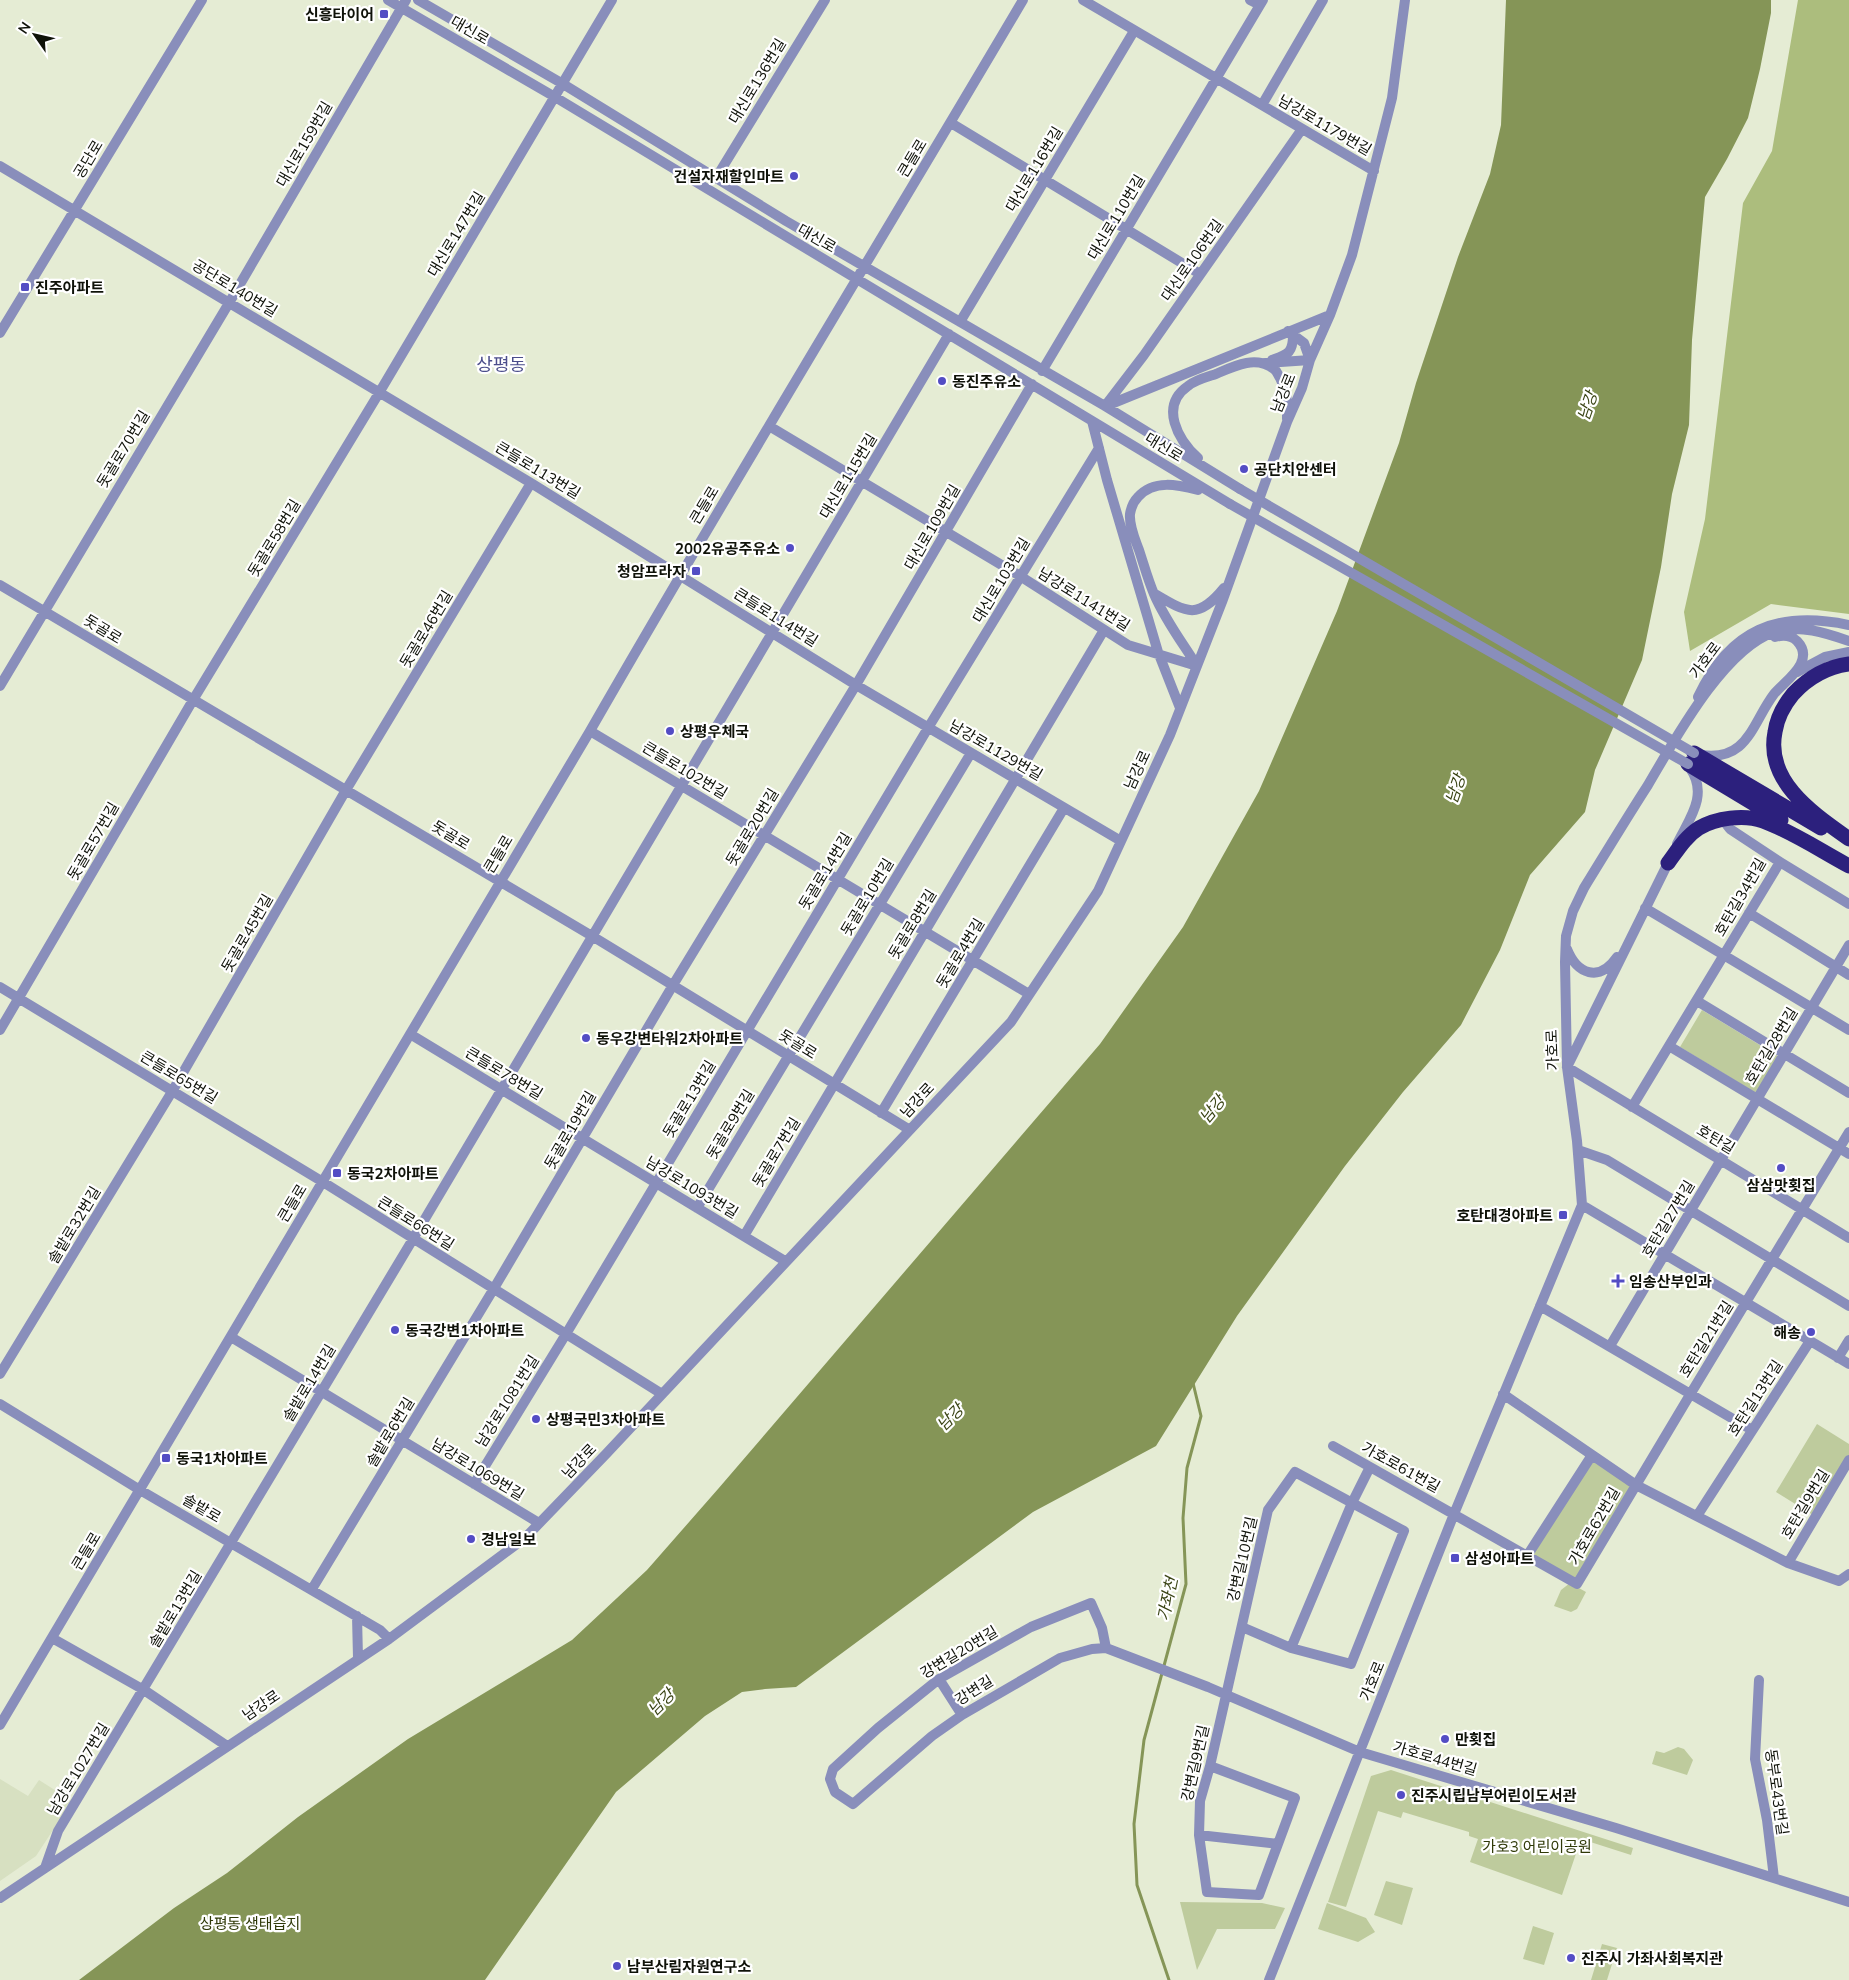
<svg xmlns="http://www.w3.org/2000/svg" width="1849" height="1980" viewBox="0 0 1849 1980" font-family="Mulish,'Noto Sans KR',sans-serif">
	<style>
		.built { fill: #d7e0c1 }
		.green { fill: #becb9d }
		.forest { fill: #acbd7d }
		.water { fill: #859557 }
		.lines { fill: none; stroke-linecap: round; stroke-linejoin: round }
		.stream { stroke: #859557; stroke-width: 3 }
		.minor { stroke: #898ebb; stroke-width: 10 }
		.highway { stroke: #2c207d; stroke-width: 15 }
		.minor-bridge { stroke: #898ebb; stroke-width: 10 }
		.poi-dot { fill: #534dc4; stroke: #fff; stroke-width: 2 }
		.labels { text-anchor: middle; dominant-baseline: central; stroke-width: 4.5; stroke-linejoin: round; paint-order: stroke }
		.poi-label { font-size: 15px; font-weight: bold; fill: #0f1209; stroke: #fff; text-anchor: start }
		.street-label { font-size: 15px; fill: #0f1209; stroke: #fff }
		.park-label { font-size: 15px; fill: #2f3907; stroke: #fff }
		.water-label { font-size: 16px; font-style: italic; fill: #3a4415; stroke: #fff }
		.quarter-label { font-size: 18px; fill: #4b4d8b; stroke: #fff }
	</style>
	<rect width="100%" height="100%" fill="#e5ecd4"/>
	<!-- built -->
	<path class="built" d="M 0,1779 L 28,1796 L 39,1780 L 72,1801 L 36,1856 L 0,1881 Z"/>
	<!-- green -->
	<path class="green" d="M 1702,1010 L 1778,1056 L 1756,1093 L 1680,1047 Z
		M 1817,1424 L 1849,1444 L 1849,1456 L 1813,1515 L 1776,1492 Z
		M 1592,1458 L 1633,1486 L 1578,1581 L 1529,1554 Z
		M 1570,1583 L 1586,1592 L 1577,1609 L 1571,1612 L 1554,1606 L 1561,1590 Z
		M 1678,1747 L 1684,1749 L 1693,1760 L 1687,1775 L 1652,1764 L 1656,1751 L 1664,1753 Z
		M 1391,1770 L 1633,1848 L 1631,1855 L 1581,1839 L 1562,1895 L 1470,1862 L 1478,1839 L 1469,1836 L 1469,1832 L 1403,1812 L 1401,1818 L 1378,1811 L 1346,1907 L 1328,1902 L 1371,1776 Z
		M 1386,1881 L 1413,1888 L 1402,1925 L 1374,1915 Z
		M 1180,1902 L 1262,1903 L 1285,1908 L 1275,1929 L 1217,1929 L 1197,1970 Z
		M 1327,1903 L 1366,1918 L 1375,1932 L 1358,1942 L 1318,1929 Z
		M 1533,1926 L 1554,1933 L 1544,1965 L 1523,1959 Z
		M 1602,1944 L 1617,1948 L 1607,1980 L 1591,1980 Z"/>
	<!-- forest -->
	<path class="forest" d="M 1798,0 L 1849,0 L 1849,614 L 1771,604 L 1690,651 L 1684,612 L 1705,519 L 1743,203 L 1772,151 Z"/>
	<!-- water -->
	<path class="water" d="M 1506,0 L 1771,0 L 1771,13 L 1760,69 L 1748,118 L 1727,159 L 1705,197 L 1692,340 L 1689,425 L 1672,494 L 1661,567 L 1642,660 L 1595,770 L 1585,812 L 1530,875 L 1500,950 L 1461,1025 L 1403,1092 L 1345,1166 L 1237,1316 L 1156,1446 L 1033,1512 L 796,1687 L 765,1689 L 742,1692 L 705,1716 L 616,1792 L 485,1980 L 79,1980 L 174,1908 L 227,1873 L 298,1817 L 408,1739 L 572,1640 L 647,1570 L 718,1489 L 1100,1044 L 1183,927 L 1259,791 L 1337,611 L 1399,443 L 1416,383 L 1458,257 L 1490,174 L 1501,125 Z"/>
	<g class="lines">
		<!-- stream -->
		<path class="stream" d="M 1169,1980 L 1137,1885 L 1134,1824 L 1144,1740 L 1186,1584 L 1183,1518 L 1187,1468 L 1201,1416 L 1193,1383"/>
		<!-- minor -->
		<path class="minor" d="M 388,0 L 555,97 L 1230,504
			M 418,0 L 563,84 L 786,221 L 1105,406 L 1240,489
			M 1083,0 L 1374,171
			M 1250,0 L 1260,5
			M 1262,105 L 1323,0
			M 951,123 L 1200,274
			M 0,166 L 531,483 L 856,685 L 1121,841
			M 716,178 L 825,0
			M 960,322 L 1134,31
			M 0,333 L 202,0
			M 1272,360 C 1288,354 1293,353 1293,335
			M 1265,363 L 1310,360 L 1304,343 L 1288,331
			M 1042,371 L 1263,0
			M 1105,406 L 1144,355 L 1302,129
			M 1106,406 L 1330,315
			M 1092,421 L 1107,480 L 1158,652 L 1180,708
			M 769,426 L 1020,576 L 1128,645 L 1197,666
			M 1198,458 C 1178,440 1159,406 1188,386 C 1195,380 1207,377 1216,374 C 1234,366 1256,355 1274,369 C 1277,371 1278,375 1280,378 C 1288,393 1287,402 1287,419
			M 0,585 L 592,936 L 910,1130
			M 1155,594 C 1187,613 1198,620 1224,588
			M 1197,666 C 1182,642 1165,620 1154,594 C 1148,580 1144,565 1139,550 C 1135,539 1129,526 1130,514 C 1131,508 1134,501 1138,497 C 1154,479 1178,485 1198,490
			M 1797,672 L 1825,657 L 1849,652
			M 0,686 L 229,303 L 406,0
			M 1698,697 C 1730,629 1778,610 1849,625
			M 590,731 L 1029,994
			M 1701,755 C 1748,762 1752,723 1774,694 C 1786,680 1816,661 1797,641 C 1791,635 1783,635 1775,637
			M 1723,820 L 1730,829 L 1780,862 L 1849,904
			M 1677,844 C 1689,819 1709,795 1690,768
			M 1671,857 L 1567,1067 L 1849,1238
			M 1645,908 L 1849,1030
			M 1749,913 L 1849,975
			M 1567,949 C 1577,974 1599,983 1617,957
			M 0,987 L 323,1182 L 662,1394
			M 1697,1001 L 1849,1093
			M 0,1030 L 193,700 L 379,393 L 612,0
			M 410,1034 L 785,1261
			M 1669,1046 L 1849,1154
			M 1632,1107 L 1780,862
			M 881,1113 L 1064,808
			M 1578,1150 L 1607,1160 L 1849,1306
			M 1582,1205 L 1849,1364
			M 697,1208 L 971,753
			M 744,1236 L 1104,630
			M 1540,1306 L 1752,1430
			M 231,1337 L 539,1523
			M 1610,1346 L 1849,945
			M 1838,1358 L 1849,1340
			M 0,1374 L 173,1090 L 346,790 L 531,483
			M 1503,1394 L 1636,1485 L 1788,1563 L 1839,1581 L 1849,1574
			M 0,1404 L 140,1490 L 380,1630 L 389,1639
			M 1333,1446 L 1577,1584 L 1691,1393 L 1849,1132
			M 474,1484 L 566,1334 L 928,728 L 1099,448
			M 1697,1516 L 1810,1341
			M 1527,1556 L 1592,1455
			M 1788,1563 L 1849,1460
			M 312,1589 L 493,1290 L 673,985 L 856,685 L 1032,384
			M 357,1616 L 358,1658
			M 52,1638 L 144,1690 L 227,1746
			M 1106,1648 L 1102,1628 L 1091,1603 L 1031,1627 L 939,1679 L 878,1728 L 833,1769 L 830,1779 L 835,1792 L 853,1804 L 932,1736 L 962,1715 L 1060,1658 L 1092,1649 L 1106,1648 L 1208,1687 L 1360,1752 L 1616,1828 L 1849,1902
			M 1291,1648 L 1352,1503 L 1370,1467
			M 939,1679 L 962,1715
			M 1759,1680 L 1755,1759 L 1767,1820 L 1774,1878
			M 0,1725 L 590,731 C 731,485 879,244 1023,0
			M 1210,1766 L 1295,1798 L 1259,1895 L 1207,1892 L 1199,1835 L 1200,1801 L 1210,1766 L 1268,1510 L 1295,1472 L 1404,1531 L 1351,1664 L 1291,1648 L 1242,1627
			M 1199,1835 L 1278,1844
			M 45,1868 L 58,1831 L 413,1239 L 949,334
			M 0,1898 L 389,1639 L 525,1538 L 606,1454 L 1011,1022 L 1098,891 L 1170,735 L 1222,602 L 1287,422 L 1302,388 L 1310,360 L 1330,315 L 1352,255 L 1392,98 L 1405,0
			M 1269,1980 L 1454,1514 L 1582,1205 L 1577,1141 L 1567,1067 L 1565,962 L 1566,936 L 1573,911 L 1584,888 C 1605,854 1626,819 1648,785 C 1674,741 1724,648 1775,632 C 1799,624 1826,633 1849,641"/>
		<!-- highway -->
		<path class="highway" d="M 1849,664 C 1826,667 1808,678 1793,694 C 1784,705 1777,718 1775,732 C 1765,782 1814,814 1849,839
			M 1694,753 L 1821,828
			M 1688,764 L 1781,820
			M 1668,863 C 1677,851 1685,837 1699,828 C 1716,818 1744,814 1763,821 C 1793,832 1821,851 1849,866"/>
		<!-- minor-bridge -->
		<path class="minor-bridge" d="M 1240,489 L 1694,753
			M 1230,504 L 1688,764"/>
	</g>
	<!-- markers -->
	<g class="poi-dot">
		<rect x="379" y="9" width="10" height="10" rx="2.5"/>
		<circle cx="794" cy="176" r="5"/>
		<rect x="20" y="282" width="10" height="10" rx="2.5"/>
		<circle cx="942" cy="381" r="5"/>
		<circle cx="1244" cy="469" r="5"/>
		<circle cx="790" cy="548" r="5"/>
		<rect x="691" y="566" width="10" height="10" rx="2.5"/>
		<circle cx="670" cy="731" r="5"/>
		<circle cx="586" cy="1038" r="5"/>
		<circle cx="1781" cy="1168" r="5"/>
		<rect x="332" y="1168" width="10" height="10" rx="2.5"/>
		<rect x="1558" y="1210" width="10" height="10" rx="2.5"/>
		<path d="M1615.5 1273.5h5v5h5v5h-5v5h-5v-5h-5v-5h5z"/>
		<circle cx="395" cy="1330" r="5"/>
		<circle cx="1811" cy="1332" r="5"/>
		<circle cx="536" cy="1419" r="5"/>
		<rect x="161" y="1453" width="10" height="10" rx="2.5"/>
		<circle cx="471" cy="1539" r="5"/>
		<rect x="1450" y="1553" width="10" height="10" rx="2.5"/>
		<circle cx="1445" cy="1739" r="5"/>
		<circle cx="1401" cy="1795" r="5"/>
		<circle cx="1571" cy="1958" r="5"/>
		<circle cx="617" cy="1966" r="5"/>
	</g>
	<g class="labels">
		<!-- poi labels -->
		<g class="poi-label">
			<text x="374" y="14" text-anchor="end">신흥타이어</text>
			<text x="784" y="176" text-anchor="end">건설자재할인마트</text>
			<text x="35" y="287">진주아파트</text>
			<text x="952" y="381">동진주유소</text>
			<text x="1254" y="469">공단치안센터</text>
			<text x="780" y="548" text-anchor="end">2002유공주유소</text>
			<text x="686" y="571" text-anchor="end">청암프라자</text>
			<text x="680" y="731">상평우체국</text>
			<text x="596" y="1038">동우강변타워2차아파트</text>
			<text x="347" y="1173">동국2차아파트</text>
			<text x="1781" y="1185" text-anchor="middle">삼삼맛횟집</text>
			<text x="1553" y="1215" text-anchor="end">호탄대경아파트</text>
			<text x="1629" y="1281">임송산부인과</text>
			<text x="405" y="1330">동국강변1차아파트</text>
			<text x="1801" y="1332" text-anchor="end">해송</text>
			<text x="546" y="1419">상평국민3차아파트</text>
			<text x="176" y="1458">동국1차아파트</text>
			<text x="481" y="1539">경남일보</text>
			<text x="1465" y="1558">삼성아파트</text>
			<text x="1455" y="1739">만횟집</text>
			<text x="1411" y="1795">진주시립남부어린이도서관</text>
			<text x="1581" y="1958">진주시 가좌사회복지관</text>
			<text x="627" y="1966">남부산림자원연구소</text>
		</g>
		<!-- street labels -->
		<g class="street-label">
			<text transform="translate(470 30) rotate(30)">대신로</text>
			<text transform="translate(757 81) rotate(-59)">대신로136번길</text>
			<text transform="translate(1325 125) rotate(30)">남강로1179번길</text>
			<text transform="translate(304 144) rotate(-60)">대신로159번길</text>
			<text transform="translate(912 158) rotate(-59)">큰들로</text>
			<text transform="translate(88 159) rotate(-59)">공단로</text>
			<text transform="translate(1034 169) rotate(-59)">대신로116번길</text>
			<text transform="translate(1116 217) rotate(-59)">대신로110번길</text>
			<text transform="translate(456 234) rotate(-59)">대신로147번길</text>
			<text transform="translate(817 238) rotate(30)">대신로</text>
			<text transform="translate(1192 260) rotate(-55)">대신로106번길</text>
			<text transform="translate(235 288) rotate(31)">공단로140번길</text>
			<text transform="translate(1283 393) rotate(-68)">남강로</text>
			<text transform="translate(1164 447) rotate(31)">대신로</text>
			<text transform="translate(123 449) rotate(-59)">돗골로70번길</text>
			<text transform="translate(538 470) rotate(31)">큰들로113번길</text>
			<text transform="translate(848 476) rotate(-59)">대신로115번길</text>
			<text transform="translate(704 505) rotate(-59)">큰들로</text>
			<text transform="translate(932 527) rotate(-60)">대신로109번길</text>
			<text transform="translate(274 538) rotate(-59)">돗골로58번길</text>
			<text transform="translate(1001 580) rotate(-59)">대신로103번길</text>
			<text transform="translate(1084 599) rotate(32)">남강로1141번길</text>
			<text transform="translate(776 617) rotate(32)">큰들로114번길</text>
			<text transform="translate(103 629) rotate(31)">돗골로</text>
			<text transform="translate(426 629) rotate(-59)">돗골로46번길</text>
			<text transform="translate(1705 660) rotate(-53)">가호로</text>
			<text transform="translate(996 750) rotate(30)">남강로1129번길</text>
			<text transform="translate(685 770) rotate(31)">큰들로102번길</text>
			<text transform="translate(1137 770) rotate(-65)">남강로</text>
			<text transform="translate(752 827) rotate(-59)">돗골로20번길</text>
			<text transform="translate(451 835) rotate(31)">돗골로</text>
			<text transform="translate(93 841) rotate(-60)">돗골로57번길</text>
			<text transform="translate(498 854) rotate(-59)">큰들로</text>
			<text transform="translate(825 871) rotate(-59)">돗골로14번길</text>
			<text transform="translate(867 897) rotate(-59)">돗골로10번길</text>
			<text transform="translate(1740 897) rotate(-60)">호탄길34번길</text>
			<text transform="translate(912 924) rotate(-59)">돗골로8번길</text>
			<text transform="translate(247 933) rotate(-60)">돗골로45번길</text>
			<text transform="translate(960 953) rotate(-59)">돗골로4번길</text>
			<text transform="translate(798 1044) rotate(32)">돗골로</text>
			<text transform="translate(1771 1046) rotate(-59)">호탄길28번길</text>
			<text transform="translate(1552 1050) rotate(-92)">가호로</text>
			<text transform="translate(504 1073) rotate(31)">큰들로78번길</text>
			<text transform="translate(179 1077) rotate(31)">큰들로65번길</text>
			<text transform="translate(689 1099) rotate(-59)">돗골로13번길</text>
			<text transform="translate(917 1100) rotate(-47)">남강로</text>
			<text transform="translate(730 1124) rotate(-59)">돗골로9번길</text>
			<text transform="translate(570 1130) rotate(-60)">돗골로19번길</text>
			<text transform="translate(1716 1139) rotate(31)">호탄길</text>
			<text transform="translate(776 1152) rotate(-59)">돗골로7번길</text>
			<text transform="translate(692 1187) rotate(31)">남강로1093번길</text>
			<text transform="translate(292 1203) rotate(-59)">큰들로</text>
			<text transform="translate(1668 1219) rotate(-59)">호탄길27번길</text>
			<text transform="translate(416 1223) rotate(32)">큰들로66번길</text>
			<text transform="translate(74 1225) rotate(-59)">솔밭로32번길</text>
			<text transform="translate(1706 1339) rotate(-58)">호탄길21번길</text>
			<text transform="translate(309 1383) rotate(-59)">솔밭로14번길</text>
			<text transform="translate(1755 1398) rotate(-57)">호탄길13번길</text>
			<text transform="translate(507 1401) rotate(-58)">남강로1081번길</text>
			<text transform="translate(390 1432) rotate(-59)">솔밭로6번길</text>
			<text transform="translate(579 1461) rotate(-46)">남강로</text>
			<text transform="translate(1401 1467) rotate(29)">가호로61번길</text>
			<text transform="translate(478 1469) rotate(31)">남강로1069번길</text>
			<text transform="translate(1805 1504) rotate(-59)">호탄길9번길</text>
			<text transform="translate(202 1508) rotate(30)">솔밭로</text>
			<text transform="translate(1594 1526) rotate(-60)">가호로62번길</text>
			<text transform="translate(86 1551) rotate(-59)">큰들로</text>
			<text transform="translate(1242 1559) rotate(-77)">강변길10번길</text>
			<text transform="translate(175 1609) rotate(-59)">솔밭로13번길</text>
			<text transform="translate(959 1652) rotate(-31)">강변길20번길</text>
			<text transform="translate(1372 1681) rotate(-68)">가호로</text>
			<text transform="translate(974 1690) rotate(-32)">강변길</text>
			<text transform="translate(261 1705) rotate(-34)">남강로</text>
			<text transform="translate(1435 1758) rotate(16)">가호로44번길</text>
			<text transform="translate(1195 1763) rotate(-77)">강변길9번길</text>
			<text transform="translate(78 1769) rotate(-59)">남강로1027번길</text>
			<text transform="translate(1777 1792) rotate(82)">동부로43번길</text>
		</g>
		<!-- park labels -->
		<g class="park-label">
			<text x="1537" y="1846">가호3 어린이공원</text>
			<text x="250" y="1923">상평동 생태습지</text>
		</g>
		<!-- water labels -->
		<g class="water-label">
			<text transform="translate(1587 406) rotate(-71)">남강</text>
			<text transform="translate(1455 789) rotate(-71)">남강</text>
			<text transform="translate(1212 1109) rotate(-50)">남강</text>
			<text transform="translate(950 1417) rotate(-45)">남강</text>
			<text transform="translate(1167 1599) rotate(-78)">가좌천</text>
			<text transform="translate(661 1702) rotate(-45)">남강</text>
		</g>
		<!-- quarter labels -->
		<g class="quarter-label">
			<text x="501" y="364">상평동</text>
		</g>
	</g>
	<!-- north arrow -->
	<g transform="translate(35 35) rotate(304)" stroke="#ffffff" stroke-width="4" paint-order="stroke">
	<path d="M0-4L9 19L0 12L-9 19Z" fill="#0f1209"/>
	<text y="-8" font-size="14" font-weight="bold" text-anchor="middle" fill="#0f1209">N</text>
	</g>
</svg>
